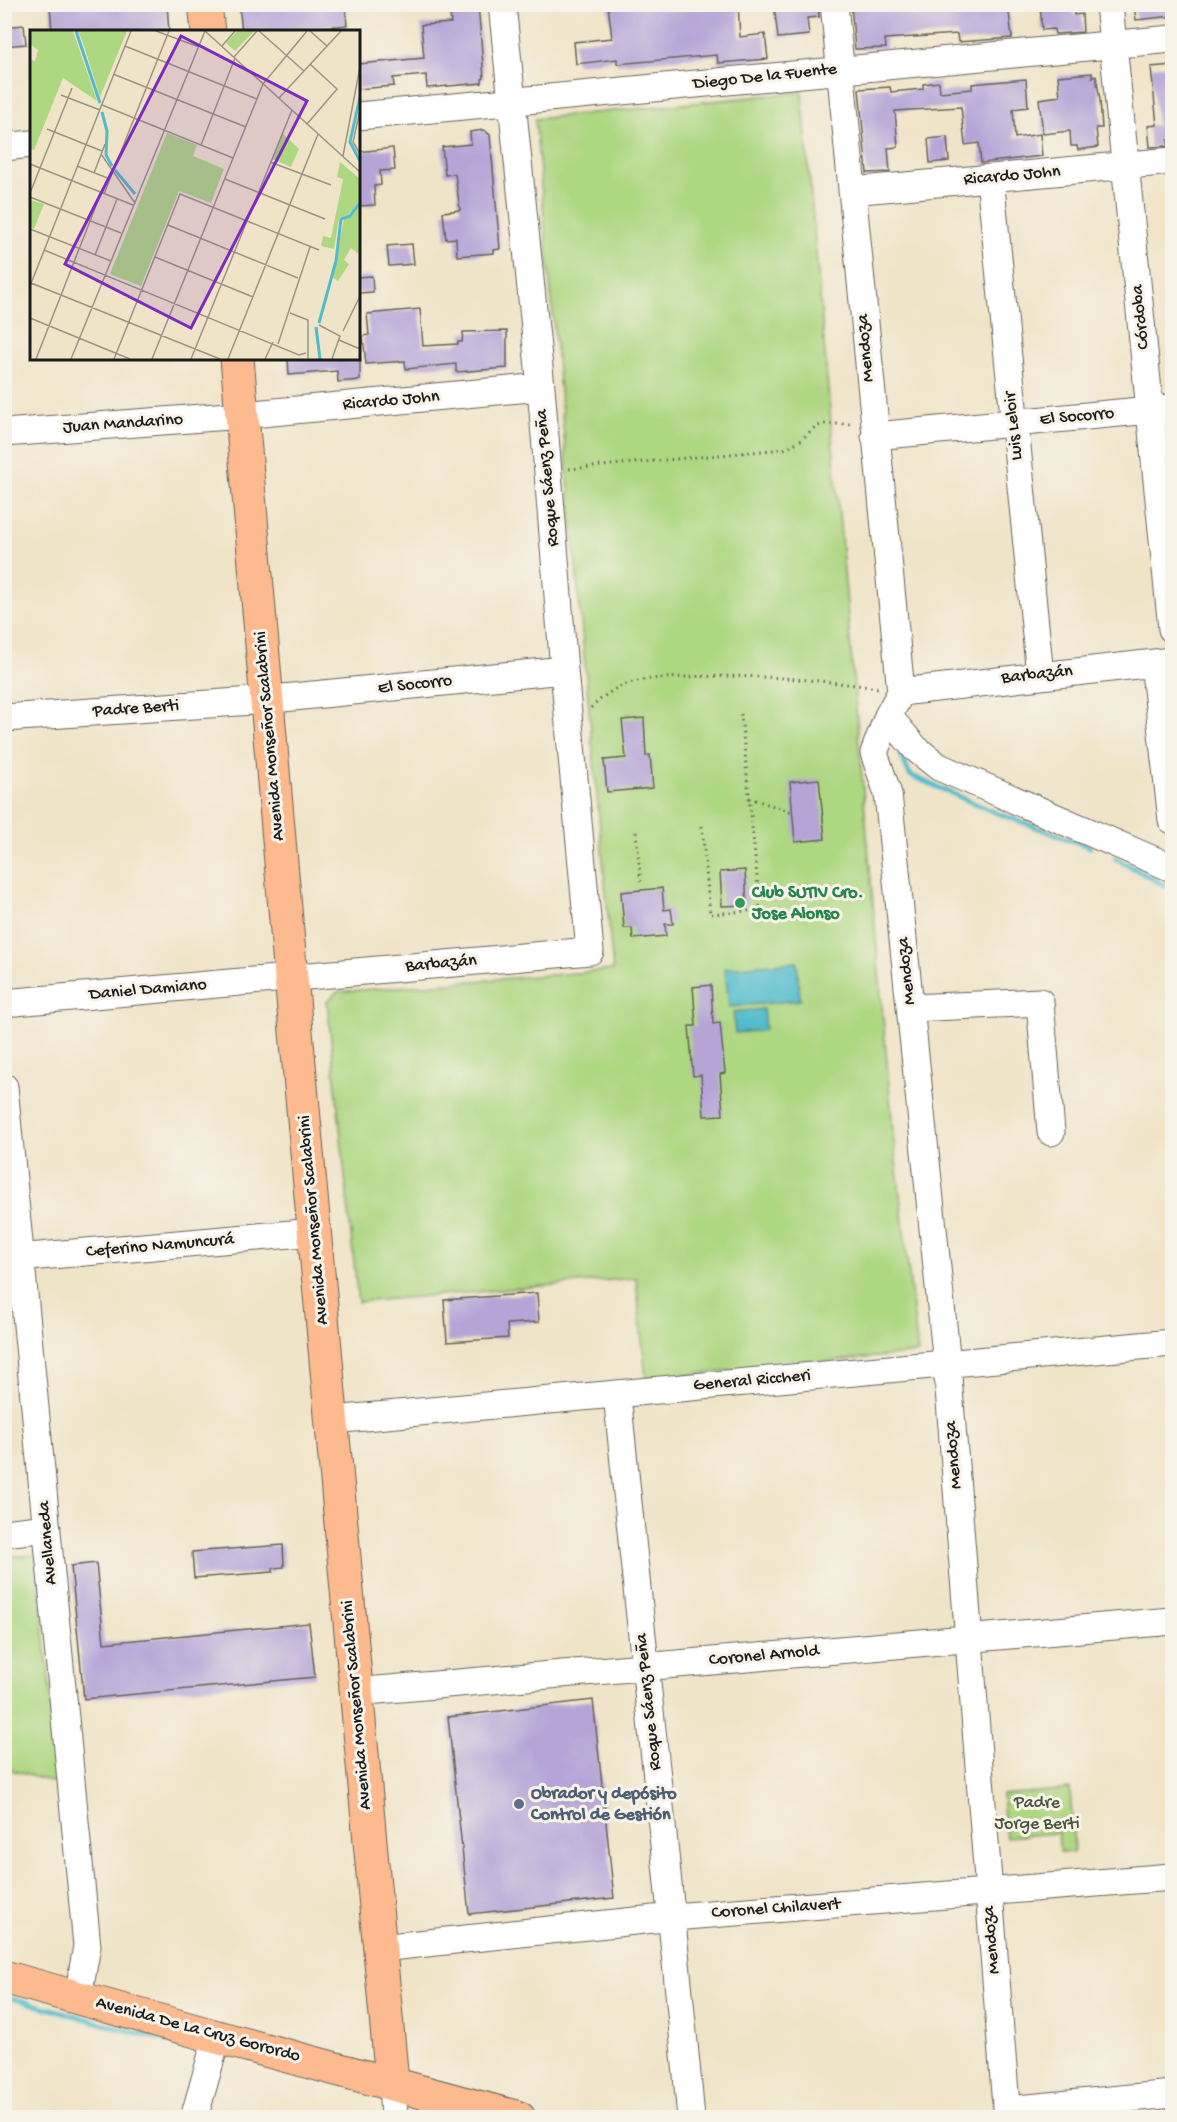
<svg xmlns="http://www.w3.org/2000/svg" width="1177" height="2122" viewBox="0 0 1177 2122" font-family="'Gochi Hand',sans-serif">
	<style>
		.green { fill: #aed782; stroke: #657a4f; stroke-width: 1.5 }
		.water { fill: #50bbcc; stroke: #366c74; stroke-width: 1.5 }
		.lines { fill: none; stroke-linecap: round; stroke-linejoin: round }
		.stream { stroke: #50bbcc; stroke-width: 5 }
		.building { fill: #b6a4d7 }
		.minor-casing { stroke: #666258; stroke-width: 29 }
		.major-casing { stroke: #666258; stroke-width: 35 }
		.path { stroke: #666258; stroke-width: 3; stroke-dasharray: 1.5 4.5; stroke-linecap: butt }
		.minor { stroke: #fff; stroke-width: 27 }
		.major { stroke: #fcba8e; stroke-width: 33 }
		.leisure-dot { fill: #2e9e5b; stroke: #f7f3e8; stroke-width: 2 }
		.service-dot { fill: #5c6f8a; stroke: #f7f3e8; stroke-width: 2 }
		.labels { text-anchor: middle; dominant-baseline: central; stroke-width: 6; stroke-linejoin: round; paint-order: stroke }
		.street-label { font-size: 18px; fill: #1c1c1c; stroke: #f7f3e8 }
		.leisure-label { font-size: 18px; font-weight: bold; fill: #27864d; stroke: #f7f3e8; text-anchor: start }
		.service-label { font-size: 18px; font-weight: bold; fill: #4e5e75; stroke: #f7f3e8; text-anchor: start }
		.park-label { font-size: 18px; fill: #48543b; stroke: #f7f3e8 }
		.inset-river { fill: none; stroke: #50bbcc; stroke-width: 3 }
		.inset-road { fill: none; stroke: #9b9483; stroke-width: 1.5 }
		.view { fill: #7b2cbf; fill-opacity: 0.15; stroke: #7b2cbf; stroke-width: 3 }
		.inset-edge { fill: none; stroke: #1c1c1c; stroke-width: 3 }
	</style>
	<rect width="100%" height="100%" fill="#f7f3e8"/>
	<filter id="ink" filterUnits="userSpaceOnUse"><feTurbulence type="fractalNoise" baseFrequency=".0167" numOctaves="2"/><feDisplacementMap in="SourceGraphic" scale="12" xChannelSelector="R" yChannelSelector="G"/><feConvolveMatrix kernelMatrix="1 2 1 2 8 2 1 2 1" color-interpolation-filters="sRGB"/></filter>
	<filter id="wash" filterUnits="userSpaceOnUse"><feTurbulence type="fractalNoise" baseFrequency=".008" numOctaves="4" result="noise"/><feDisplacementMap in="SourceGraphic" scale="24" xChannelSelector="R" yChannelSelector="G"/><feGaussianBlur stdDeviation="1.35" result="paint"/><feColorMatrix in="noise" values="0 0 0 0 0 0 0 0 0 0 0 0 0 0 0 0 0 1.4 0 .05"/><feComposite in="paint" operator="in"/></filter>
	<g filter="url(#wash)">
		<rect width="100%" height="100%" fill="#f0e4c8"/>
		<!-- green -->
		<path class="green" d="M 802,92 L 894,1143 L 918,1353 L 646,1379 L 636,1278 L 358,1302 L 327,1001 L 337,992 L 613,970 L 535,119 Z
			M 36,1555 L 60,1785 L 5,1768 L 5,1557 Z
			M 1070,1789 L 1074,1852 L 1060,1853 L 1058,1833 L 1006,1837 L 1002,1795 Z"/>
		<!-- water -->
		<path class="water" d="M 797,962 L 800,1000 L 729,1007 L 725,968 Z
			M 763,1009 L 765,1030 L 735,1033 L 733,1012 Z"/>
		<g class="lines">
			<!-- stream -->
			<path class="stream" d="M 901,755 L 910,775 L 994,812 L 1090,847
				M 1115,858 L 1166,886
				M 4,1996 L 202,2051"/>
		</g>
		<g id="blocks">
			<!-- building -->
			<path class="building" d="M 65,4 L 167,4 L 169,32 L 52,32 L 50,6 Z
				M 239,4 L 300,4 L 301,8 L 345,4 L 347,25 L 280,32 L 242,32 Z
				M 449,4 L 478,4 L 484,78 L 482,79 L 482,83 L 427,88 L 426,75 L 393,78 L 394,86 L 358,89 L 358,64 L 424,58 L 421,25 L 451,23 Z
				M 617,4 L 738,4 L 740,37 L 765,34 L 768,59 L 718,63 L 717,55 L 617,64 L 617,59 L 576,64 L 574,42 L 612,38 L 608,5 Z
				M 774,4 L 818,4 L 819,17 L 807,18 L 809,35 L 778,38 Z
				M 851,4 L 1008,4 L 1012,38 L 958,42 L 957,34 L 885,39 L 886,48 L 855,49 Z
				M 1040,4 L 1073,4 L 1074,15 L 1082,14 L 1083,32 L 1055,34 L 1054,29 L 1042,30 Z
				M 1134,4 L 1173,4 L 1173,16 L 1136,20 Z
				M 24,25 L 26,44 L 4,46 L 4,27 Z
				M 1173,65 L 1173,140 L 1168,140 L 1169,146 L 1150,147 L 1148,126 L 1157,125 L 1151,67 Z
				M 1092,73 L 1092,77 L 1096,76 L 1100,100 L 1102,128 L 1096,128 L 1098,147 L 1078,150 L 1077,146 L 1071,146 L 1070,131 L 1043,134 L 1039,99 L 1060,96 L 1058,76 Z
				M 1026,79 L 1028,107 L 1013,109 L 1015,138 L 1040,134 L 1042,156 L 981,163 L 979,143 L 965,145 L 961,107 L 895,111 L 898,147 L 888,148 L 890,172 L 867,173 L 859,89 L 890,87 L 891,92 L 923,89 L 923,84 L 939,82 L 940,92 L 972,89 L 972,84 Z
				M 484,130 L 490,135 L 500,249 L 494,250 L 494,253 L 457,256 L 456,238 L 446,239 L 443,212 L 460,210 L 455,174 L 445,175 L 442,147 L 471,144 L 470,132 Z
				M 947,137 L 949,161 L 930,163 L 928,139 Z
				M 393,148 L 395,170 L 380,171 L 381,185 L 374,186 L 375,205 L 358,206 L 358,152 Z
				M 412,244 L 414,264 L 389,266 L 387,246 Z
				M 372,276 L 373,292 L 358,293 L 358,277 Z
				M 420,309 L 423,346 L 458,344 L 458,342 L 462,342 L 463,332 L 507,331 L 507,368 L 456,372 L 456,364 L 406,369 L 405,361 L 366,364 L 363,336 L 369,335 L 367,314 Z
				M 288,358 L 360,358 L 360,380 L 338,382 L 337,371 L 289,375 Z
				M 644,718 L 646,756 L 650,755 L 653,788 L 607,792 L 604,760 L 626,758 L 622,720 Z
				M 819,779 L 825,839 L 795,842 L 790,782 Z
				M 745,870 L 747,905 L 722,906 L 720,872 Z
				M 662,888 L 664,910 L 671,909 L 673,924 L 665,924 L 666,936 L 633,939 L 632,928 L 624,928 L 621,892 Z
				M 711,985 L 713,1024 L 720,1023 L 725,1073 L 720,1074 L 723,1115 L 704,1116 L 701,1075 L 693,1076 L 689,1026 L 696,1026 L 693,987 Z
				M 537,1293 L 539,1322 L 507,1324 L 508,1338 L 447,1342 L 444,1300 Z
				M 283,1545 L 284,1567 L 273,1568 L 273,1572 L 194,1578 L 192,1552 Z
				M 96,1563 L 104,1643 L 309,1623 L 315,1677 L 84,1699 L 71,1566 Z
				M 593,1700 L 614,1898 L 469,1914 L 448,1717 Z"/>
		</g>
	</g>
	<g filter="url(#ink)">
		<use href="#blocks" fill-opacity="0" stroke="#666258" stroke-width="1.5"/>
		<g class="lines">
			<!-- minor casing -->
			<g class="minor-casing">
				<path id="minor" d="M 834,4 L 901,692
					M 1109,4 L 1172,629
					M 358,116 L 1172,39
					M 4,147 L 32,144
					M 990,178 L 1040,675
					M 852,191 L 1172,161
					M 4,433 L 242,415 L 541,387
					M 875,436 L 1172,408
					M 1154,663 L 1172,820
					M 901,692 L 888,716 L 874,753 L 888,794 L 947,1364 L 1007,2118
					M 901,692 L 1172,661
					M 888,716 L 915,748 L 939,767 L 1172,868
					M 4,718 L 253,701 L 564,670
					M 4,1003 L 590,951 L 564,670 L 541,387 L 502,4
					M 911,1008 L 1040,1002 L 1051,1132
					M 4,1087 L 87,1946 L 78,1997
					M 5,1259 L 315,1232
					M 617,1394 C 641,1635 669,1876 691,2118
					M 332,1420 L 1172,1343
					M 4,1533 L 47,1528
					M 355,1692 L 1172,1621
					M 380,1948 L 673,1917 L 1172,1877
					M 392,2082 L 394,2118
					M 1006,2110 L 1172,2094
					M 194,2118 L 217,2037"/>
			</g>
			<!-- major casing -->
			<g class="major-casing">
				<path id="major" d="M 205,4 L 208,32
					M 237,358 L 291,977 L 392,2082
					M 4,1977 L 217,2037 L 519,2118"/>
			</g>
			<!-- path -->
			<path class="path" d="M 569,469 L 784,449 L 801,440 L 815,427 L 824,424 L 854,424
				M 591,708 C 602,697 614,688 629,683 C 647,678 667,678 685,677 C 750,674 814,679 878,688
				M 741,714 L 761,917
				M 749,798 L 792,812
				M 702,826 L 710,914 L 760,910
				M 636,832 L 641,884"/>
			<!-- minor -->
			<use href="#minor" class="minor"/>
			<!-- major -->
			<use href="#major" class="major"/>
		</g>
	</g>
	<!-- markers -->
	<circle class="leisure-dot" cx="740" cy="903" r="6"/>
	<circle class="service-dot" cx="519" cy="1804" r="6"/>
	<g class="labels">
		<!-- street labels -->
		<g class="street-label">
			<text transform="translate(765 77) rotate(-6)">Diego De la Fuente</text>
			<text transform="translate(1012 176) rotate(-5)">Ricardo John</text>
			<text transform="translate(1141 317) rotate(-96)">Córdoba</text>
			<text transform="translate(866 348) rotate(-95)">Mendoza</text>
			<text transform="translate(391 401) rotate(-5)">Ricardo John</text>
			<text transform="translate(1077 417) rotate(-5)">El Socorro</text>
			<text transform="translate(123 424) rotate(-4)">Juan Mandarino</text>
			<text transform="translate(1014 426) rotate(-96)">Luis Leloir</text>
			<text transform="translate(548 478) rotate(-95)">Roque Sáenz Peña</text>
			<text transform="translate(1037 675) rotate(-6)">Barbazán</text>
			<text transform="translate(415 685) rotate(-6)">El Socorro</text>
			<text transform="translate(136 709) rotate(-4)">Padre Berti</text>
			<text transform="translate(270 736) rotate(-95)">Avenida Monseñor Scalabrini</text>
			<text transform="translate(441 964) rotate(-5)">Barbazán</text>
			<text transform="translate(907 971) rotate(-96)">Mendoza</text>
			<text transform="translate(148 990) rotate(-5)">Daniel Damiano</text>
			<text transform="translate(314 1220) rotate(-95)">Avenida Monseñor Scalabrini</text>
			<text transform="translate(160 1246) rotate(-5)">Ceferino Namuncurá</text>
			<text transform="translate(752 1381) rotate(-5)">General Riccheri</text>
			<text transform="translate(954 1455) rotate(-95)">Mendoza</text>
			<text transform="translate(48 1543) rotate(-95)">Avellaneda</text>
			<text transform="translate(764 1656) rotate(-5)">Coronel Arnold</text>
			<text transform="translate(649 1702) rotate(-96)">Roque Sáenz Peña</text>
			<text transform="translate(357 1705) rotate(-95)">Avenida Monseñor Scalabrini</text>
			<text transform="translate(776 1909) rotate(-4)">Coronel Chilavert</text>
			<text transform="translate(992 1940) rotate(-95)">Mendoza</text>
			<text transform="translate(198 2030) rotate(15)">Avenida De La Cruz Gorordo</text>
		</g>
		<!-- leisure labels -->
		<g class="leisure-label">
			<text x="752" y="893">Club SUTIV Cro.<tspan x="752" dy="21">Jose Alonso</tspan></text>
		</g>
		<!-- service labels -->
		<g class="service-label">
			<text x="531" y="1794">Obrador y depósito<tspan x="531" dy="21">Control de Gestión</tspan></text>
		</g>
		<!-- park labels -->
		<g class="park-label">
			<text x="1037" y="1803">Padre<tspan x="1037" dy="21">Jorge Berti</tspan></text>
		</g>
	</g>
	<!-- overview -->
	<g transform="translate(30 30)">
		<rect width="330" height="330" fill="#f0e4c8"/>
		<path d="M 0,1 L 43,1 L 67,71 L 33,48 L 4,120 L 0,119 L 0,29 L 5,31 L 8,20 L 0,14 ZM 48,1 L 97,1 L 70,67 L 53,13 ZM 207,1 L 224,1 L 205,21 L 196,13 ZM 137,103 L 167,115 L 163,126 L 194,139 L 181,173 L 149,161 L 111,256 L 80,244 ZM 252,103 L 269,119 L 261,137 L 242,129 ZM 310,132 L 330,149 L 330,171 L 318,185 L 309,188 L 304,219 L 291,216 L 293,206 L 301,208 L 313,149 L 307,147 ZM 0,170 L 14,174 L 4,199 L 0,197 ZM 330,176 L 330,225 L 321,218 L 314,230 L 319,234 L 308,251 L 302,247 L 314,189 L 321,187 Z" fill="#aed782"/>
		<path class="inset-river" d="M 46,1 L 70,73M 330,67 L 320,112 L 330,131M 72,82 L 77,101 L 76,125 L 82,136M 85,140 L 105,164M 289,293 L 306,231 L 311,189 L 320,186 L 330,173M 286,297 L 290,329"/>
		<path class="inset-road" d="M 126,1 L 169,17M 175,1 L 330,142M 229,1 L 274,41M 280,1 L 297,16M 95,16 L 227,69M 192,16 L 205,1M 204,27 L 227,1M 83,44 L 216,97M 233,54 L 277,1M 31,65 L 70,80M 249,68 L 311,1M 72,75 L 203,128M 330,80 L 323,112 L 330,124M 277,94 L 307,59 L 280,34M 17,99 L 72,121M 171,115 L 205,28M 71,124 L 105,173M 313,126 L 330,37M 240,132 L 301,155M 0,134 L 103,175M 47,136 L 80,149M 64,143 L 75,114M 195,149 L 295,189M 0,163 L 42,58M 74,164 L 139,1M 0,167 L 91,203M 138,195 L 268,248M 0,199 L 81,231M 14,220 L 269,325 L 276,323M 65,225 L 87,169M 125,227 L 223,267M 1,253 L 190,329M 0,256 L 101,1M 260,283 L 278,290 L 278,329M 0,288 L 100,329M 289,295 L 310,306 L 302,329M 313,301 L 330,266M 309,310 L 330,319M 248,314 L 280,217M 6,329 L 71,163M 41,329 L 175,1M 84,329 L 150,164 L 289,220M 122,329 L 233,54M 161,329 L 262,80M 198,329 L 288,104M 235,329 L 243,312"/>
		<path class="view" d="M 151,6 L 277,71 L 161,298 L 35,234 Z"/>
		<rect width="330" height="330" class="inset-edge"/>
	</g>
	<!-- margin -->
	<rect width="1177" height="2122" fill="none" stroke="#f7f3e8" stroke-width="24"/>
</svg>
